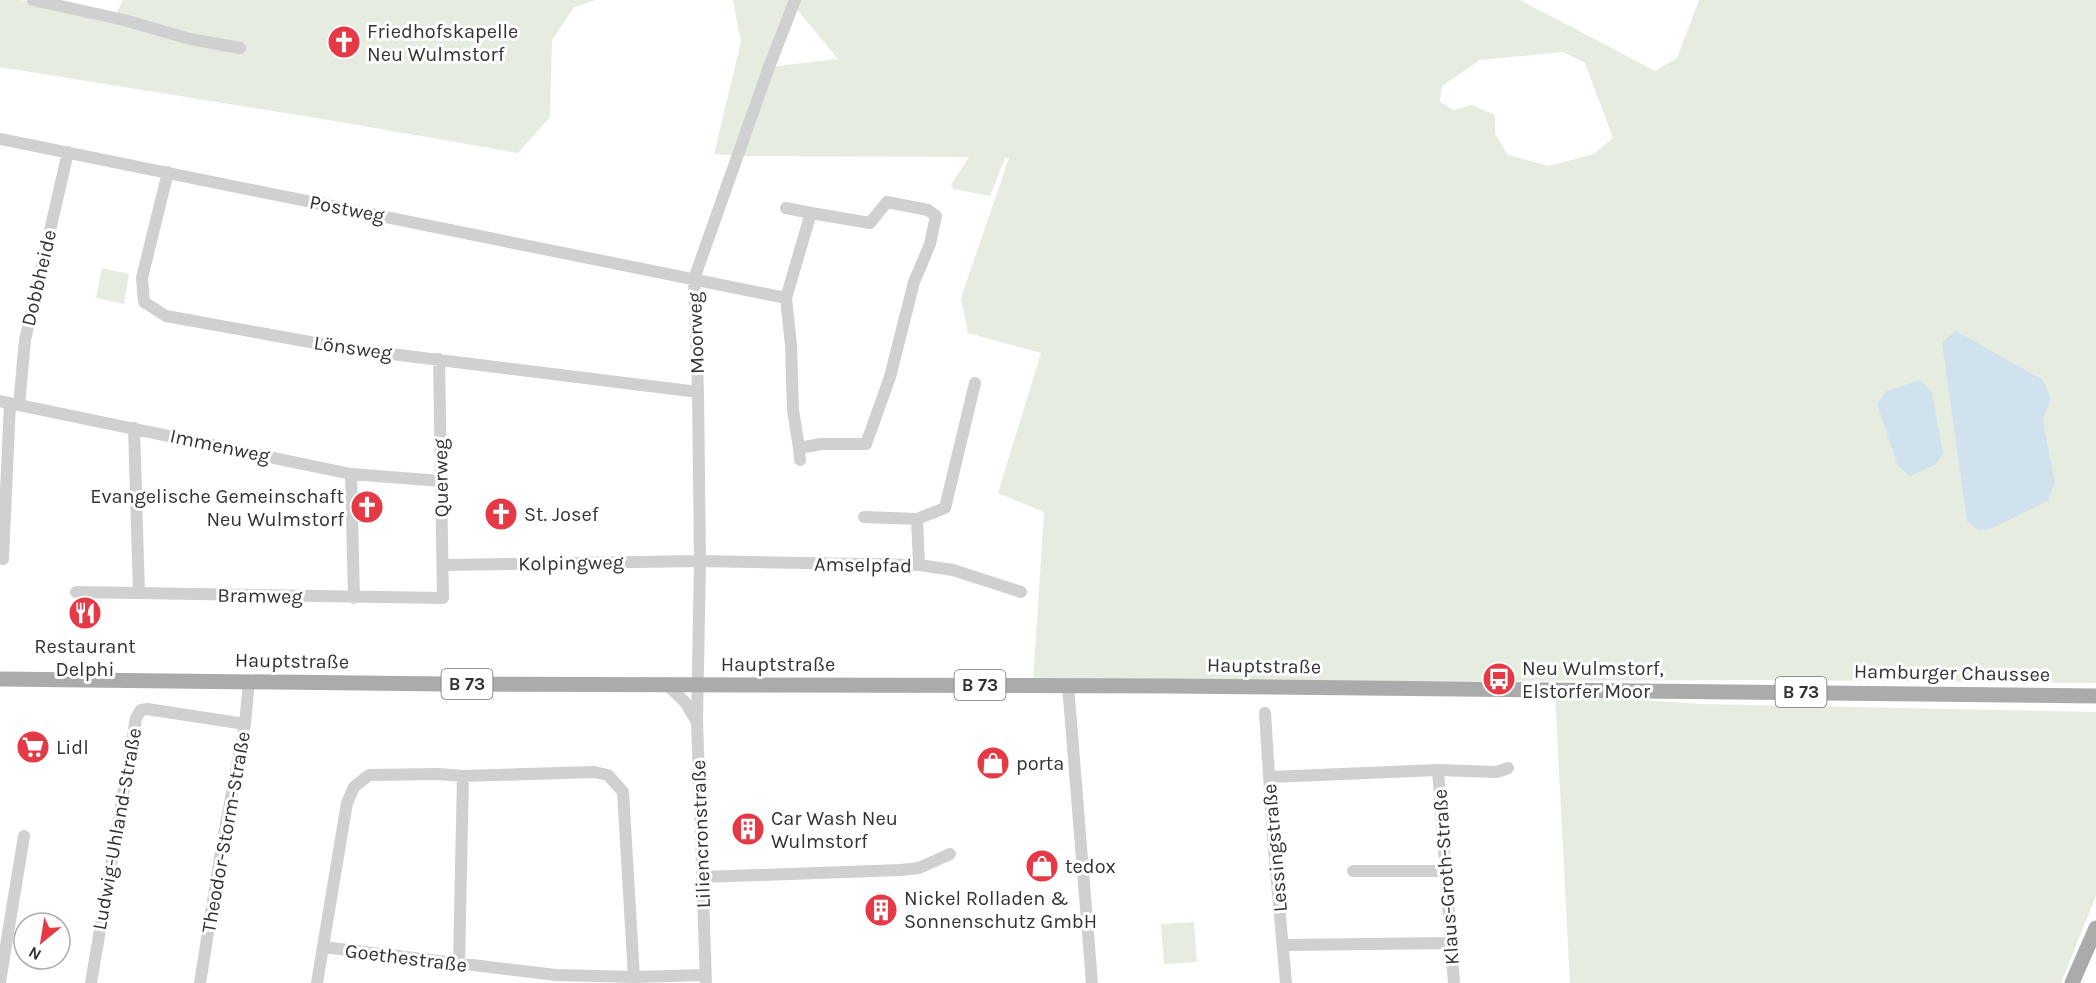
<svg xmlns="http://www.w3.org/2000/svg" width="2096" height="983" viewBox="0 0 2096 983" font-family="Karla,sans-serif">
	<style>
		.green { fill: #e6ecdf; fill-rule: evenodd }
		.water { fill: #cfe2ee }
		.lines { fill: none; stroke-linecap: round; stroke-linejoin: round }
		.minor { stroke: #d0d0d0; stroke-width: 12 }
		.major { stroke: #ababab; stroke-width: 15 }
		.labels { text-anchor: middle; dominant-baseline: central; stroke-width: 6; stroke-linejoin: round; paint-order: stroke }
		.shield { fill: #fff; stroke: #707070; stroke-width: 1.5 }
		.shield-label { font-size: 18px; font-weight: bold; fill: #333 }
		.poi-label { font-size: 20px; fill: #333; stroke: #fff; text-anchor: start }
		.street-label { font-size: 20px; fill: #333; stroke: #fff }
	</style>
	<rect width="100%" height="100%" fill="#fff"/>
	<!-- green -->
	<path class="green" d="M 0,0 L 20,0 L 116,14 L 123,0 L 596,0 L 574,7 L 552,40 L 550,117 L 518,153 L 323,119 L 0,67 Z
		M 733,0 L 1520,0 L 1655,71 L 1677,58 L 1699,0 L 2096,0 L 2096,683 L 1775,680 L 1033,682 L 1044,512 L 998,493 L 1041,353 L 968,333 L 961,298 L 1009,158 L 1005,158 L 990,196 L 954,189 L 951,185 L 969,157 L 737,156 L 714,154 L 741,42 ZM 794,6 L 838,59 L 770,67 ZM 1563,52 L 1585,63 L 1613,138 L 1594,154 L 1549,166 L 1508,155 L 1495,134 L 1495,115 L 1472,105 L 1454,110 L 1440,102 L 1442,86 L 1480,60 ZM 1957,331 L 2051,399 L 2043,420 L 2055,482 Z
		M 102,268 L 129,274 L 124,304 L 96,298 Z
		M 1555,694 L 1700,704 L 2096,712 L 2096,896 L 2061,983 L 1570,983 Z
		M 1194,922 L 1197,962 L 1164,964 L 1161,924 Z"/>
	<!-- water -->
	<path class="water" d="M 1956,331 L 2043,380 L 2051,399 L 2043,420 L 2055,482 L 2048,501 L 1990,529 L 1978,530 L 1967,521 L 1942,342 Z
		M 1920,380 L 1932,393 L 1943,453 L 1936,464 L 1910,476 L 1898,466 L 1877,404 L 1887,391 Z"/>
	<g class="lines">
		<!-- minor -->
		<path class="minor" d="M 33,0 L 124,20 L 190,39 L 240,48
			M 0,139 L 786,298
			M 168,172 L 142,278 L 144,302 L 166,316 L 343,348 L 698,392
			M 887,202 L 928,210 L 936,216 L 930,244 L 914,282 L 890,377 L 866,444 L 821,444 L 799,448 L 793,410 L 791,345 L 786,298 L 811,213 L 870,223 Z
			M 786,208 L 811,213
			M 0,401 L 351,474 L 441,481
			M 19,405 L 25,340 L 68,152
			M 134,428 L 139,593
			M 799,448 L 800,460
			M 351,474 L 354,598
			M 864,517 L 917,519
			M 3,559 L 10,403
			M 443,565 L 700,561 L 919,565 L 953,570 L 1021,592
			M 919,565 L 917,519 L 945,508 L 975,383
			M 76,592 L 443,598 L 439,359
			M 666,684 L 685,702 L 696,720
			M 1068,685 L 1092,983
			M 1265,713 L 1273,838 L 1286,983
			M 1438,770 L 1454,983
			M 1269,777 L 1438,770 L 1497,772 L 1508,768
			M 1353,871 L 1446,871
			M 702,877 L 901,870 L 919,868 L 950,854
			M 1284,945 L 1452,943
			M 323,947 L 556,975 L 634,977 L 705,975
			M 459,964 L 463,776
			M 0,982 L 24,836
			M 91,983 L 136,718 L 141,710 L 147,709 L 245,724
			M 200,983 L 222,845 L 245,724 L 249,681
			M 317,983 L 347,803 L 354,787 L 369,775 L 438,774 L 463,776 L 594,772 L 608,775 L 623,792 L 634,977
			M 706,983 L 697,721 L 700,561 L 698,392 L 694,279 L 769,67 L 795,0"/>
		<!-- major -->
		<path class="major" d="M 0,679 L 445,684 L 1169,686 L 2096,696
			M 2072,983 L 2096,928"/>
	</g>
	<!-- icons -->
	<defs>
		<g id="church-disc" transform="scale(1.725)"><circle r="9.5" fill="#e63946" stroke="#fff"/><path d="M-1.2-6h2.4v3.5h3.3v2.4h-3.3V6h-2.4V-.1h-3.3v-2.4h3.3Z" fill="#fff"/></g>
		<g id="restaurant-disc" transform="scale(1.725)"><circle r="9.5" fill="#e63946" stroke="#fff"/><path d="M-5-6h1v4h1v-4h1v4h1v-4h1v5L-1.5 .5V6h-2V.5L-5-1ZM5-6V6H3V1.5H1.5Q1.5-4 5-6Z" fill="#fff"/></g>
		<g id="bus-disc" transform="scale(1.725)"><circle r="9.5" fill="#e63946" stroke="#fff"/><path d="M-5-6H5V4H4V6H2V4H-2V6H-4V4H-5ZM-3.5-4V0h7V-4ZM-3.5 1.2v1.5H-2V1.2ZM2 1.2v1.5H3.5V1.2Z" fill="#fff"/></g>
		<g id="supermarket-disc" transform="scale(1.725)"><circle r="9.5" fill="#e63946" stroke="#fff"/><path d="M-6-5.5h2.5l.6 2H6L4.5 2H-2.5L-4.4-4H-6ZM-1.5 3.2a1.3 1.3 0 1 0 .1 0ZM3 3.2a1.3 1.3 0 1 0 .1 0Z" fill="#fff"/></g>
		<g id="shop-disc" transform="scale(1.725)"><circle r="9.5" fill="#e63946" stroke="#fff"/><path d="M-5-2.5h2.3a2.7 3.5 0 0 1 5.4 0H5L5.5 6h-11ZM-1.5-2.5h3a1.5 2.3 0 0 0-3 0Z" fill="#fff"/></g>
		<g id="building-disc" transform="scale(1.725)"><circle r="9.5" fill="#e63946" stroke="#fff"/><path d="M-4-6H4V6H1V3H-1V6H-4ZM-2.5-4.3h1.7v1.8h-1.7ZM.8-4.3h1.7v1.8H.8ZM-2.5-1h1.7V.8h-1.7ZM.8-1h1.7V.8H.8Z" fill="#fff"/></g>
	</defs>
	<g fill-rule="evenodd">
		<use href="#church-disc" x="344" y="42"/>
		<use href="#church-disc" x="367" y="507"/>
		<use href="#church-disc" x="501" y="514"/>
		<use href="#restaurant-disc" x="85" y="613"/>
		<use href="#bus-disc" x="1499" y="679"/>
		<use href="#supermarket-disc" x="33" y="747"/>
		<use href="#shop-disc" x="993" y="763"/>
		<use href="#building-disc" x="748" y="829"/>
		<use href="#shop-disc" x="1042" y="866"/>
		<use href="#building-disc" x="881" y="910"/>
	</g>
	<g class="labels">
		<!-- shield labels -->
		<g class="shield">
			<rect x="441.5" y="669" width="51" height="30" rx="4.5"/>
			<rect x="954.5" y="670" width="51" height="30" rx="4.5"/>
			<rect x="1775.5" y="677" width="51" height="30" rx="4.5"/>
		</g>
		<g class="shield-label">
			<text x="467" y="684">B 73</text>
			<text x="980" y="685">B 73</text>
			<text x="1801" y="692">B 73</text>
		</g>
		<!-- poi labels -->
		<g class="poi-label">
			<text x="367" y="31">Friedhofskapelle<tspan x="367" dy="23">Neu Wulmstorf</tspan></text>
			<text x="344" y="496" text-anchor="end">Evangelische Gemeinschaft<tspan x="344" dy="23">Neu Wulmstorf</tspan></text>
			<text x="524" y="514">St. Josef</text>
			<text x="85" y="646" text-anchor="middle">Restaurant<tspan x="85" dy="23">Delphi</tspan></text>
			<text x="1522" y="668">Neu Wulmstorf,<tspan x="1522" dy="23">Elstorfer Moor</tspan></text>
			<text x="56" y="747">Lidl</text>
			<text x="1016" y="763">porta</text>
			<text x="771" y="818">Car Wash Neu<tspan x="771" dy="23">Wulmstorf</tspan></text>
			<text x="1065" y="866">tedox</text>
			<text x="904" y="898">Nickel Rolladen &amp;<tspan x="904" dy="23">Sonnenschutz GmbH</tspan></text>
		</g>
		<!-- street labels -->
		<g class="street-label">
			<text transform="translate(347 209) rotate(11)">Postweg</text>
			<text transform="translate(39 278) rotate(-77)">Dobbheide</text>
			<text transform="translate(696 333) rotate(-92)">Moorweg</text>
			<text transform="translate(353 348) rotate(8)">Lönsweg</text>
			<text transform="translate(220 446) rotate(12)">Immenweg</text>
			<text transform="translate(441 478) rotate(-91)">Querweg</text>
			<text transform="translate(571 563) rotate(-1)">Kolpingweg</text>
			<text transform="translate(863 565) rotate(1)">Amselpfad</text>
			<text transform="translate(260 596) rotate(1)">Bramweg</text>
			<text transform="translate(292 661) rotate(1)">Hauptstraße</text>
			<text x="778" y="664">Hauptstraße</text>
			<text transform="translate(1264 666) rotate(1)">Hauptstraße</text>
			<text transform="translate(1952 673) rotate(1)">Hamburger Chaussee</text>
			<text transform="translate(117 829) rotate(-80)">Ludwig-Uhland-Straße</text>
			<text transform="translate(226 832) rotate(-80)">Theodor-Storm-Straße</text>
			<text transform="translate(701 834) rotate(-92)">Liliencronstraße</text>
			<text transform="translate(1275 848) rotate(-95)">Lessingstraße</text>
			<text transform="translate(1446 877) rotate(-94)">Klaus-Groth-Straße</text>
			<text transform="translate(406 958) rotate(7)">Goethestraße</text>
		</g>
	</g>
	<!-- north arrow -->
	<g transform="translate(42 941) rotate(210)"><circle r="28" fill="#ffffff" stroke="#adadad" stroke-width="1.5"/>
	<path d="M0-4.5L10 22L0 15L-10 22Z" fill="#e63946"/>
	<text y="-9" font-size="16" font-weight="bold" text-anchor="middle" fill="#333333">N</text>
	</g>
</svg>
